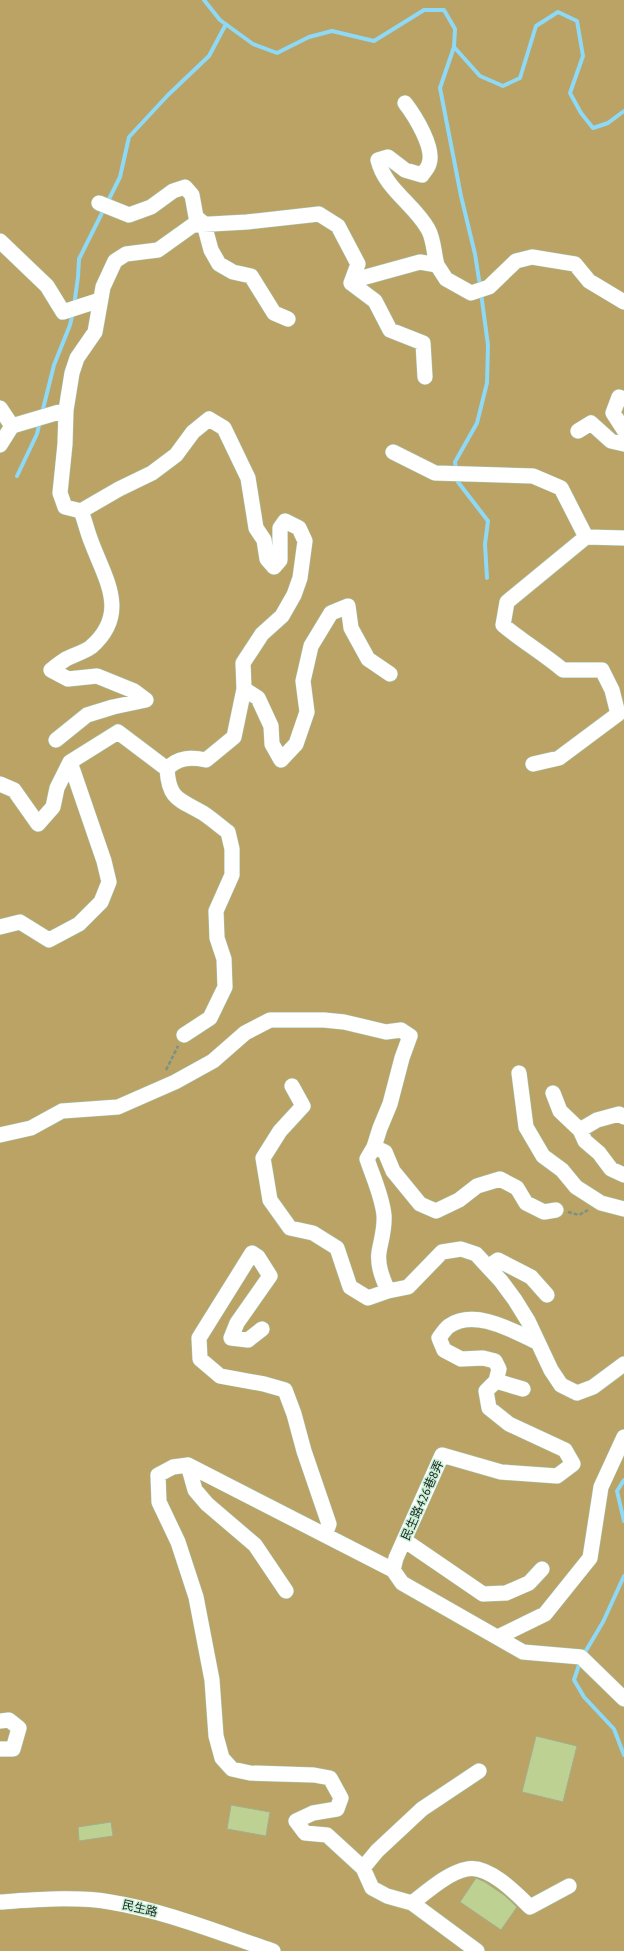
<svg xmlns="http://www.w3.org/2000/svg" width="624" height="1951" viewBox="0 0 624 1951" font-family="'PT Sans','Noto Sans TC',sans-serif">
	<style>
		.forest { fill: #bba265 }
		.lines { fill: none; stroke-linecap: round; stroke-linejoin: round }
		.stream { stroke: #8dd9f6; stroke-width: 4 }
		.building { fill: #bdd192; stroke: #a3ae8c }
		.minor-casing { stroke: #a5c8b1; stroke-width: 16 }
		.path { stroke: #799382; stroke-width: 2.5; stroke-dasharray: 4 2; stroke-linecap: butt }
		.minor { stroke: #fff; stroke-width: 15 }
		.labels { text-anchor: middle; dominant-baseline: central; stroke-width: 3; stroke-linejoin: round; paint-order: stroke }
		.street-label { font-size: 12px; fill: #17251c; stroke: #ccf0d8 }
	</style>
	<rect width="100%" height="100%" fill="#ccf0d8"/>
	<!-- forest -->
	<path class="forest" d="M 0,0 L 624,0 L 624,1951 L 0,1951 Z"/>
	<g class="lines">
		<!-- stream -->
		<path class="stream" d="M 204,0 L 220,20 L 253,44 L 277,53 L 309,37 L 332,31 L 374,41 L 424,10 L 444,10 L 455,29 L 454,47 L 480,76 L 503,86 L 520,78 L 536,26 L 558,12 L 577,21 L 583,56 L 570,93 L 581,113 L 593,128 L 608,123 L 624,111
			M 454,47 L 440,88 L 461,196 L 475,254 L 480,286
			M 107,203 L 120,177 L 129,137 L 168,95 L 209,56 L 226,24
			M 74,306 L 78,277 L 79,259 L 104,209
			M 42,413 L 54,365 L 70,325 L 73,312
			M 456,470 L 455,462 L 477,423 L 487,383 L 488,345 L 481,293
			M 17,476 L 37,434 L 40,421
			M 457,477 L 458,482 L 488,521 L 485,544 L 487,578
			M 624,1480 L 617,1491 L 624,1521
			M 624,1576 L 603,1622 L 581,1659 L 574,1680 L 584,1697 L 614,1729 L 624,1755"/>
	</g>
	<!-- building -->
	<path class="building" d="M 536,1736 L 577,1746 L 563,1802 L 522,1792 Z
		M 231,1805 L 270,1812 L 266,1836 L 227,1829 Z
		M 111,1822 L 113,1836 L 79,1841 L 78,1827 Z
		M 476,1878 L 485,1882 L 504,1895 L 517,1907 L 501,1930 L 460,1902 Z"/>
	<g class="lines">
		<!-- minor casing -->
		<g class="minor-casing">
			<path id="minor" d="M 405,103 C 415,116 435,148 429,164 C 428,168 424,172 422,175 L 405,170 L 388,157 L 378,160 C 385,189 414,204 428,229 C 434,239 434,255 437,265
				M 99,203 L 129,215 L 151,207 L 173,191 L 185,187 L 192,195 L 196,217 L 204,224 L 211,250 L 219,264 L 233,272 L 251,276 L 274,313 L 288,319
				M 0,241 L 47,286 L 63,312 L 100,300
				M 351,283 L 375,301 L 390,330 L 423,343 L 425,377
				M 624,399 L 619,397 L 613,413 L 624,430
				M 0,408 L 12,426
				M 578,431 L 591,423 L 611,441 L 624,444
				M 0,445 L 12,426 L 66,410
				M 393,452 L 435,473 L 533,476 L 561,488 L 586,537
				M 244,689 L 258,698 L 271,726 L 272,744 L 281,760 L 296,744 L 307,712 L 303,681 L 311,646 L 331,613 L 348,606 L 351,628 L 368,659 L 390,674
				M 56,740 L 87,715 L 113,707 L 146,700 L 134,691 L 97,676 L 68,679 L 51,670 C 56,666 61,662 66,659 C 74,655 84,652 91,647 C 130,613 105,579 91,541 C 87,531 85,521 81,511
				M 533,764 L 559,758 L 618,714 L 612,690 L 602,670 L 563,670 C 544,654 522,641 503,625 L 507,602 L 586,537 L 624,538
				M 0,784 L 14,790 L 38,824 L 53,807 L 57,788 L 70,762 L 118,732 L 167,769
				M 0,927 L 20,922 L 49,940 L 79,924 L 101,902 L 109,882 L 104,861 L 70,762
				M 184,1035 L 210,1018 L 225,987 L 224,959 L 217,938 L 216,911 L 232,875 L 232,849 L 228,832 C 220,826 212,819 203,813 C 179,799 169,800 167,769 C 178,757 191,757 206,760 L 234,737 L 244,689 L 243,663 L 262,634 L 282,616 L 294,595 L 300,578 L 305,541 L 299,528 L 285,521 L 280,528 L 280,560 L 274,567 L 267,559 L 264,540 L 256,528 L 248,478 L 224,428 L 209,419 L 193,432 L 176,455 L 152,473 L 119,489 L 81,511 L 65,507 L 60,493 L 65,444 L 66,410 L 72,373 L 77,358 L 95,332 L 103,287 L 115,261 L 126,254 L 158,250 L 193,225 L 247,222 L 319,214 L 338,226 L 358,264 L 351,283 L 362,278 L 420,262 L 437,265 L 446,279 L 471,293 L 489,287 L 516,261 L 532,257 L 575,264 L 589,281 L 624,302
				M 519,1073 L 526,1127 L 543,1156 L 562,1170 L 576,1187 L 601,1203 L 624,1209
				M 292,1086 L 303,1106 L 280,1131 L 263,1158 L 270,1200 L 290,1228 L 313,1233 L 337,1248 L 350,1287 L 368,1298 L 388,1291
				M 553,1093 L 560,1111 L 580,1130
				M 624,1117 L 619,1114 L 597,1120 L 580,1130 L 585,1141 L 599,1153 L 611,1169 L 624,1175
				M 0,1135 L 31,1128 L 62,1111 L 118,1107 L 175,1082 L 213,1061 L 245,1033 L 270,1020 L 324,1020 L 344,1022 L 386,1032 L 401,1030 L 410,1036 L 402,1058 L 390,1104 L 380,1128 L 374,1147 L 367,1159 C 373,1177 382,1196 384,1215 C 385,1229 381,1240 379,1252 C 377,1266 383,1279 388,1291 L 408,1287 L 442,1252 L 461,1249 L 476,1254 L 501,1281 L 515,1300 L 528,1321 L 551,1370 L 561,1385 L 577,1393 L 593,1387 L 624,1364
				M 374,1147 L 385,1152 L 393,1171 L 420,1204 L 436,1211 L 459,1200 L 477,1186 L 500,1179 L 517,1188 L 526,1203 L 544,1212 L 556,1210
				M 488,1267 L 498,1260 L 531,1277 L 547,1295
				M 262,1329 L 248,1340 L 231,1338 L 237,1323 L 270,1276 L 258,1257 L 252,1253 L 199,1338 L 200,1359 L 220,1376 L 264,1384 L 285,1390 L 294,1414 L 304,1451 L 329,1524 L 325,1535
				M 496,1381 L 499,1369 L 495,1361 L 483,1358 L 461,1359 L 444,1350 L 439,1338 C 442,1334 445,1329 449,1326 C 475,1308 513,1331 537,1342
				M 523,1389 L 496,1381 L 486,1391 L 489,1408 L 509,1424 L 565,1450 L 573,1464 L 557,1476 L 501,1472 L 442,1455 L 396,1558 L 393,1570 L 402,1583 L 523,1652 L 581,1657 L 624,1699
				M 188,1465 L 195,1490 L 207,1504 L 255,1545 L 286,1591
				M 404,1540 L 483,1594 L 506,1593 L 529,1583 L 542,1569
				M 393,1570 L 188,1465 L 173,1467 L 158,1475 L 159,1502 L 178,1542 L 196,1597 L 212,1680 L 216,1736 L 222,1758 L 232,1769 L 250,1773 L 314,1775 L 330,1778 L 341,1798 L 337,1809 L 313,1813 L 296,1821 L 305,1833 L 327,1835 L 363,1868 L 372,1888 L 387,1896 L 412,1903 L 477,1951
				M 498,1637 L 545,1614 L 590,1558 L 601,1487 L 624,1437
				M 0,1721 L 9,1720 L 19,1728 L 13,1749 L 0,1749
				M 363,1868 L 377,1851 L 422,1809 L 479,1771
				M 0,1902 C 33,1900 77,1896 110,1902 C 166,1911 219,1933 273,1951
				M 412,1903 C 428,1891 447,1873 467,1869 C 488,1864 517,1894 530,1907 L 569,1886"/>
		</g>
		<!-- path -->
		<path class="path" d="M 166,1070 L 178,1046
			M 568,1212 L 579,1215 L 588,1210"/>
		<!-- minor -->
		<use href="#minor" class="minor"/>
	</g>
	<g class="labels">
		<!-- street labels -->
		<g class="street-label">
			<text transform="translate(422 1500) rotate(-66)">民生路426巷8弄</text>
			<text transform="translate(140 1908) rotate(13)">民生路</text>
		</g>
	</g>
</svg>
